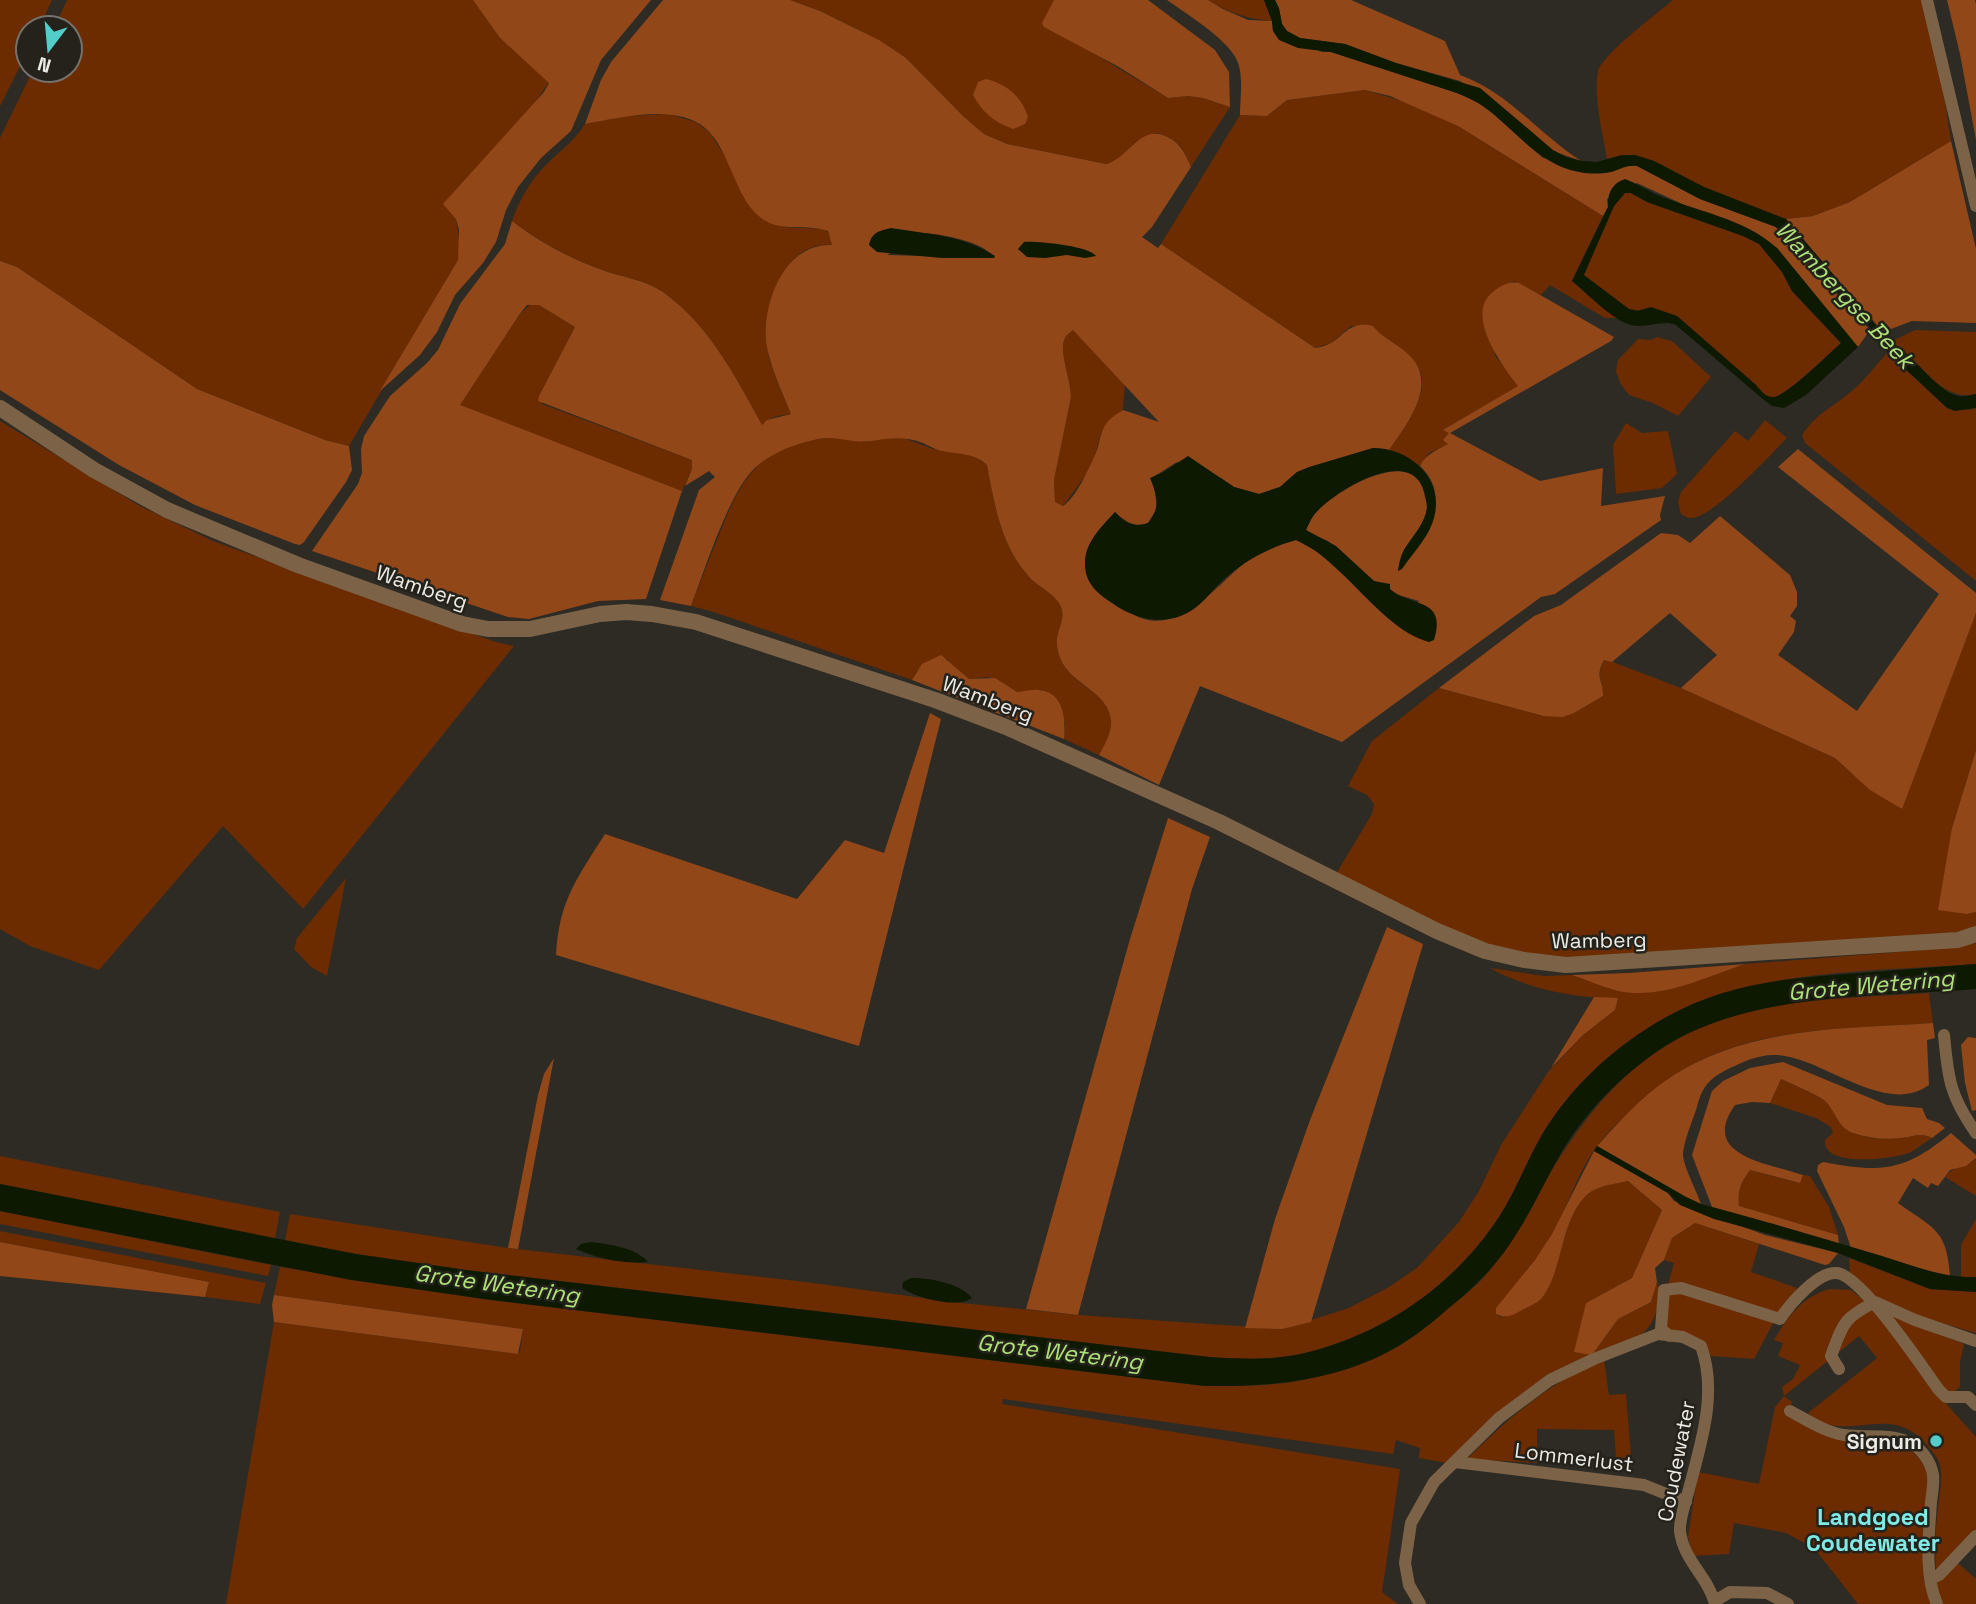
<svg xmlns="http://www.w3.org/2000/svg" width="1976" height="1604" viewBox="0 0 1976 1604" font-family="'Space Grotesk',sans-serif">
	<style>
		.green { fill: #6c2c00 }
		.forest { fill: #924719; fill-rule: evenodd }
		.water { fill: #0e1902; fill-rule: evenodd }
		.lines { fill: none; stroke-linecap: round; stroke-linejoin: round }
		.minor { stroke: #7c6347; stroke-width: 12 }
		.tertiary { stroke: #7c6347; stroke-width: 16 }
		.poi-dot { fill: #53cdc9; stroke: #24221b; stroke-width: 2.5 }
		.labels { text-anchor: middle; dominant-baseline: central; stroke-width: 5; stroke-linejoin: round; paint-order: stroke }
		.street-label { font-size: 21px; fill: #ebeae5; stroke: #24221b }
		.poi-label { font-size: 21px; font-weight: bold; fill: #ebeae5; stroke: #24221b; text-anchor: end }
		.water-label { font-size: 23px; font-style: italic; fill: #aee278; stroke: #24221b }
		.neighbourhood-label { font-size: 23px; font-weight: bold; fill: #80ebe6; stroke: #24221b }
	</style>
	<rect width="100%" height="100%" fill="#2e2b24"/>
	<!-- green -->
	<path class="green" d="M 0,0 L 52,0 L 39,28 L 28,28 L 28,50 L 0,106 Z
		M 67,0 L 473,0 L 500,38 L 549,82 L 456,219 L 460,246 L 458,260 L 349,446 L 325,440 L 197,389 L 17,267 L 0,261 L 0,138 L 33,70 L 70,70 L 70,28 L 54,28 Z
		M 790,0 L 1054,0 L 1043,23 L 1168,98 L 1188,96 L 1203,98 L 1230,107 L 1191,167 C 1183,147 1178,139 1157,133 L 1135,143 L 1117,161 L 1106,164 L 1007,144 L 984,134 L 963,116 L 906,58 L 861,31 L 820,11 Z
		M 1208,0 L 1264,0 L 1272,21 C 1248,19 1229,13 1208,0 Z
		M 1673,0 L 1923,0 L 1941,77 L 1951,141 L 1850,202 L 1813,216 L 1786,219 L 1704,187 L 1654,161 L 1635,155 L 1622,155 L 1607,159 C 1603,134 1593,96 1598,72 C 1601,55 1658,13 1673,0 Z
		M 1365,90 L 1412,104 L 1458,126 L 1603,216 L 1572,281 L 1617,318 L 1605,318 L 1550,285 L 1541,295 L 1514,281 L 1482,316 L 1496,357 L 1519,386 L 1444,430 L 1450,433 L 1449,444 L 1429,453 L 1420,466 L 1389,450 C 1402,431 1430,396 1420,371 C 1416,362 1404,354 1397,347 C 1389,338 1380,336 1373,326 L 1351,326 L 1331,343 L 1315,348 L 1161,244 L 1240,115 L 1267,116 L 1287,100 Z
		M 669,114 L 696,122 L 710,133 L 725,156 L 783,227 L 825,229 L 831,237 L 832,245 C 781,241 767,308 767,347 C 768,362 785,399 791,414 C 780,415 770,417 762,425 C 735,377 710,326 663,292 C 646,280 622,277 602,270 C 571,259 539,241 512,221 C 518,203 529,183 543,168 C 557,153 574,142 585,124 L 625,116 Z
		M 1625,193 L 1631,193 L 1647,202 L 1743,236 L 1759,244 L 1782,272 L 1792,291 L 1841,343 C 1830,353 1786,396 1774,397 C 1766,398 1761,391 1756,385 L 1677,316 L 1629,309 L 1583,275 L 1614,206 Z
		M 531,304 L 539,305 L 575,327 L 539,396 L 542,404 L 692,460 L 692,469 L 682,491 L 460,406 L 461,401 L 519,315 Z
		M 1073,330 L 1125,383 L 1123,409 L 1101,433 L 1095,456 L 1086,475 L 1063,506 L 1055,502 L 1054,480 L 1071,397 C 1071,381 1058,349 1065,338 C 1067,334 1071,332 1073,330 Z
		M 1915,330 L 1976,332 L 1976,394 C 1938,403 1920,356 1890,342 Z
		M 1657,337 L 1672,341 L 1711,377 L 1678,416 L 1653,403 L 1629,395 L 1620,383 L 1616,371 L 1618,360 L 1638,339 L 1651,340 Z
		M 1887,353 L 1911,374 L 1968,410 L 1976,408 L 1976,581 L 1805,443 L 1802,435 C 1817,413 1829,410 1848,394 C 1863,383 1875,366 1887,353 Z
		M 1765,420 L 1787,438 C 1771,454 1713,518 1691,518 C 1687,518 1685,516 1681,514 L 1678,502 L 1681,492 L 1735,431 L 1748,441 Z
		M 0,421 L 140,506 L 213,541 L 391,605 L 496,642 L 514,646 L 303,909 L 223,826 L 99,970 L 30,946 L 0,929 Z
		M 1626,423 L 1642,433 L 1668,431 L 1677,474 L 1662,488 L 1616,494 L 1613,445 Z
		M 840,437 L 866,442 L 884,438 L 904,438 L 933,449 L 973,455 L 987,465 C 995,507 1001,546 1030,578 C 1039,587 1057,595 1061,607 C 1068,626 1047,633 1063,664 C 1074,685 1108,693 1111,720 C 1112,732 1105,744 1099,755 L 1064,739 L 1065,723 L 1043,690 L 1017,693 L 1001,682 L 988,677 L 969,679 L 954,668 L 947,659 L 917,671 L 912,680 L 714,612 L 691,606 C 700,583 709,559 719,535 C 744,470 765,441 840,437 Z
		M 1976,613 L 1976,750 L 1952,828 L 1967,914 L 1976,912 L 1976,928 L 1952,933 L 1563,961 L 1497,950 L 1465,938 L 1336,874 L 1372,814 L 1374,804 L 1367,795 L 1348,786 L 1372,741 L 1439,688 L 1544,716 L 1574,713 L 1603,696 C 1603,681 1595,676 1605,659 L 1681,688 L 1835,758 L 1851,773 L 1901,809 Z
		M 346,878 L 327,976 L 311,967 L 294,949 L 297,938 Z
		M 1976,943 L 1976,964 C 1873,972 1746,968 1656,1023 C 1620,1044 1565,1097 1543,1133 C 1527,1160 1516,1191 1499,1217 C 1455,1284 1387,1332 1309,1352 C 1276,1361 1242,1359 1209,1357 L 466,1270 L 356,1254 L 285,1241 L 290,1214 L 508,1248 L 806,1282 L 952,1302 L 1078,1315 L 1282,1329 L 1349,1308 L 1389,1287 L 1418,1267 L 1459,1222 L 1479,1191 L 1501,1145 L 1548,1072 L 1583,1035 L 1615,1010 L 1618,998 C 1578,999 1524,988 1490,968 L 1544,976 L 1572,975 L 1618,991 L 1720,972 L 1745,964 L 1936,949 Z
		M 1929,993 L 1933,1023 C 1819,1031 1717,1024 1630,1111 C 1619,1122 1607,1133 1597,1146 C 1580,1168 1568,1205 1554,1231 C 1539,1259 1516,1283 1497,1308 L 1496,1314 L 1501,1317 L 1551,1278 L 1571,1218 L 1582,1199 L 1597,1187 L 1628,1181 L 1662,1210 L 1632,1278 L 1586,1303 L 1592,1355 L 1618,1319 L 1651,1302 L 1657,1282 C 1662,1295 1657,1317 1648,1328 C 1637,1342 1606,1346 1590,1356 C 1541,1389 1495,1428 1447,1463 L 1419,1458 L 1420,1448 L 1396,1440 L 1393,1454 L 1003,1399 L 1002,1404 L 1400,1469 L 1382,1592 L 1398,1604 L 226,1604 L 274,1322 L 518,1354 L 520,1351 L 523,1329 L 274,1295 L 280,1267 L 484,1299 L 1205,1386 C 1241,1386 1280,1387 1315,1377 C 1331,1373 1345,1366 1360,1361 C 1371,1357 1384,1354 1395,1348 C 1415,1337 1433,1322 1450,1307 C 1464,1296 1482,1282 1492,1267 C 1545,1188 1582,1097 1667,1045 C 1745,997 1840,999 1929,993 Z
		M 1781,1079 C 1790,1083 1819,1096 1825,1101 C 1836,1111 1837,1126 1853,1133 C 1867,1138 1885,1140 1901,1138 C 1914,1137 1920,1132 1932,1138 C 1925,1142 1917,1149 1909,1153 C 1892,1159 1822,1168 1825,1140 L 1833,1133 L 1831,1127 L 1816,1118 L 1770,1103 Z
		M 0,1156 L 280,1212 L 275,1239 L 0,1184 Z
		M 1976,1158 L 1976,1196 L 1945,1177 C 1954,1165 1967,1169 1976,1158 Z
		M 1750,1170 L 1799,1183 L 1803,1175 L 1810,1176 L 1829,1207 L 1838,1235 L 1738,1206 C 1737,1191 1741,1182 1750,1170 Z
		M 0,1211 L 271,1265 L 268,1276 L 0,1224 Z
		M 1976,1219 L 1976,1277 L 1961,1278 L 1961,1245 Z
		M 1695,1223 L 1759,1244 L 1751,1272 L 1797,1288 L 1777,1316 L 1754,1359 L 1711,1356 L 1702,1342 L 1665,1329 L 1669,1281 L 1674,1263 L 1664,1260 L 1672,1238 Z
		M 0,1231 L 266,1283 L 260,1304 L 205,1297 L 209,1282 L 0,1242 Z
		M 1849,1258 L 1930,1289 L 1976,1292 L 1976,1333 L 1922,1317 L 1869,1293 L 1850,1276 Z
		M 1830,1289 L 1851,1290 L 1871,1306 L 1933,1389 L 1976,1437 L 1976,1532 L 1936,1573 C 1935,1551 1935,1530 1938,1508 C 1939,1497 1942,1483 1941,1471 C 1940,1459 1933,1452 1926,1444 C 1888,1400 1846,1447 1808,1413 L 1877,1358 L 1859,1336 L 1784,1396 L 1792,1402 L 1787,1415 L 1906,1446 C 1918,1455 1924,1463 1928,1477 L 1931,1604 L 1858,1604 L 1814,1548 L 1786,1533 L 1734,1523 L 1729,1554 L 1693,1556 L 1688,1537 L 1698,1472 L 1759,1484 L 1775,1407 L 1784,1396 L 1782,1387 L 1793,1379 L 1800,1365 L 1778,1356 L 1783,1343 L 1774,1340 C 1788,1316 1803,1296 1830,1289 Z
		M 1885,1312 L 1964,1344 L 1960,1362 L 1960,1387 L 1955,1391 L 1947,1391 Z
		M 1604,1360 L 1609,1395 L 1626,1394 L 1632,1469 L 1617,1470 L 1614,1430 L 1537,1429 L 1537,1463 L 1467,1459 C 1508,1418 1550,1382 1604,1360 Z
		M 1958,1563 L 1976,1579 L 1976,1604 L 1941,1604 L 1936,1583 Z"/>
	<!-- forest -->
	<path class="forest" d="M 473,0 L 651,0 L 601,60 L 571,131 L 541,158 L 518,187 L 506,210 L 496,242 L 483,263 L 455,295 L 437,332 L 420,355 L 380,391 L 458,260 L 459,230 L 456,219 L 443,204 L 544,92 L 549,83 L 500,38 Z
		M 663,0 L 790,0 L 820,11 L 879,40 L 906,58 L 963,116 L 984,134 L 1007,144 L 1106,164 C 1128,159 1138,127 1163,135 C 1178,140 1185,152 1191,167 L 1152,227 L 1142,237 L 1158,248 L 1161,244 L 1315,348 C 1344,345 1343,319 1373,326 C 1383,339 1399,344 1411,357 C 1438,386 1406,425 1389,450 L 1373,448 L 1297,472 L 1280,487 L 1259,494 L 1234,487 L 1221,478 L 1177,462 L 1153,477 L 1157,508 L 1148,523 C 1134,528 1126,522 1115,512 C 1097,532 1079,550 1088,579 C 1103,590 1125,612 1141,618 C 1183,633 1217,584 1246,562 C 1260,552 1280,544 1296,540 L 1318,552 L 1400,626 L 1419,601 L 1395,594 L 1383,585 L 1374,581 L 1328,541 L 1308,533 L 1306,529 C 1309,524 1311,519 1314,515 C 1336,488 1428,436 1427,507 C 1426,523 1412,536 1404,550 C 1401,556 1400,563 1398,571 C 1422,541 1456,500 1420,466 C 1426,454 1437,450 1448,444 L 1443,440 L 1449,433 L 1443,430 L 1518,386 C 1502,366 1464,314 1493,292 C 1500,286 1509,281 1519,283 L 1614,337 L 1611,341 L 1450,433 L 1540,481 L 1603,468 L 1601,506 L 1665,496 L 1660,515 L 1661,520 L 1555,594 L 1541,597 L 1342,742 L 1200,686 L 1159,785 L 1099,755 C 1105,744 1112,732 1111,720 C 1108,693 1075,685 1063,664 C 1047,633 1068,626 1061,607 C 1057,595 1039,587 1030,578 C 1001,546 995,507 987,465 C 973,452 960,455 943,451 C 935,450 930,446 923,443 C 905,436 890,438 871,441 C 853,444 836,435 818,439 C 794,444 769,453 752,471 C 728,496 704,572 691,606 L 660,600 L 699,490 L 715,477 L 709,471 L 685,486 L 692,469 L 692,460 L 538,401 L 539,396 L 575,327 L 539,305 L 527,305 L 519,315 L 460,405 L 682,491 L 646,599 L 598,601 L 529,619 L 508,617 L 312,551 L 358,484 L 362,473 L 361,449 L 364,436 L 390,396 L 427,363 L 438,350 L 460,304 L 505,244 L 512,221 C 538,241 571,259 602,270 C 621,277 646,280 663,292 C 709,325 735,376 762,425 L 767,420 L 791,414 C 783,394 773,373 768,352 C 758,312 782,242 832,245 L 828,231 C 806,223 781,233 761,218 C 745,206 738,185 730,168 C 724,154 717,138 705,128 C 676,103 619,118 585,124 L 601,80 L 611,62 ZM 926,233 C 945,235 985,242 994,258 L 887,255 ZM 1073,330 L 1159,422 L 1123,410 C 1117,414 1110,418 1106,424 C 1099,434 1100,445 1095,455 C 1087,472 1077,496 1063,506 L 1055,502 L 1054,480 L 1071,397 C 1071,381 1058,349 1065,338 C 1066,335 1070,333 1073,330 Z
		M 1054,0 L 1148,0 L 1215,50 L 1229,72 L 1230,107 L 1203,98 L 1188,96 L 1168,98 L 1119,67 L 1044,27 L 1042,23 Z
		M 1167,0 L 1208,0 L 1223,9 L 1248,20 L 1272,21 L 1273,31 L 1322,52 L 1331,52 L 1457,93 L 1476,101 L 1493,114 L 1543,158 L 1611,172 L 1627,165 L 1637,166 L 1700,199 L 1776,227 L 1870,330 L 1858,347 L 1777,248 L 1637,183 L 1607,199 L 1608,207 L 1603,216 L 1458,126 L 1390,96 L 1365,90 L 1287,100 L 1267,116 L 1240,115 C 1240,100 1243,81 1239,66 C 1234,42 1186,14 1167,0 Z
		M 1275,0 L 1351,0 L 1445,41 L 1460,75 C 1508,92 1539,134 1581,161 L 1553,151 L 1460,81 L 1396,63 L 1345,44 L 1300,38 L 1287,31 L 1282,24 L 1279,9 Z
		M 1947,0 L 1975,0 L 1976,4 L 1976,140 L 1960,54 Z
		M 986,79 C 1007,84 1022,97 1028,117 L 1025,124 L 1013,129 C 994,122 982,112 973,95 L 978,82 Z
		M 1951,141 L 1976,249 L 1976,323 L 1912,321 L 1883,332 L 1786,219 L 1813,216 L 1850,202 Z
		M 0,261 L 17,267 L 197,389 L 325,440 L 349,446 L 352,470 L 346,482 L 304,542 L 300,545 L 295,544 L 195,505 L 119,465 L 0,390 Z
		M 1798,449 L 1976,593 L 1976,613 L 1902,809 L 1870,790 L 1835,758 L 1681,688 L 1717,655 L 1670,613 L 1612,662 L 1604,660 C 1594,678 1604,681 1603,696 L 1574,713 L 1562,717 L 1544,716 L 1439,688 L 1534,616 L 1561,605 L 1661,533 L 1678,535 L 1690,543 L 1720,516 L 1790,575 L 1797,592 L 1797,606 L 1790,616 L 1796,621 L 1794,632 L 1778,655 L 1857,711 L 1939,594 L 1778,467 Z
		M 941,655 L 969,679 L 995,678 L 1017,692 C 1024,692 1032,689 1039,690 C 1064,692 1066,720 1064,739 L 912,680 L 922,664 Z
		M 930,713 L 941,719 L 859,1046 L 556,955 C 559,901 577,878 605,834 L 797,899 L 845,840 L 884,853 Z
		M 1976,750 L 1976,912 L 1967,914 L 1938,910 L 1952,828 Z
		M 1168,818 L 1210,837 L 1192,889 L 1078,1315 L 1026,1309 L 1130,939 Z
		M 1387,927 L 1423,944 L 1421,951 L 1311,1322 L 1282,1329 L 1245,1328 L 1275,1219 L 1310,1120 Z
		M 1745,964 C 1705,977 1662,1000 1618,991 C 1603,987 1587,980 1572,975 L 1629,973 Z
		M 1594,997 L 1618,998 L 1615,1010 L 1583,1035 L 1551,1068 Z
		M 1933,1023 L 1935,1038 L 1927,1040 L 1929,1085 C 1884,1117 1823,1057 1776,1055 C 1760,1054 1745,1061 1730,1068 C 1711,1077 1702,1086 1697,1107 C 1692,1122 1685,1138 1683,1153 C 1682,1164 1697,1192 1701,1204 L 1686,1197 L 1597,1146 C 1619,1122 1641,1097 1668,1079 C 1746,1026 1842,1029 1933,1023 Z
		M 1968,1037 L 1976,1038 L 1976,1110 L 1972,1111 L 1965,1083 L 1961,1045 Z
		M 554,1058 L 518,1249 L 508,1248 L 538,1095 L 544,1074 Z
		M 1783,1062 L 1887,1105 L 1922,1108 L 1927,1119 L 1939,1123 L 1945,1128 L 1932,1138 C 1920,1132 1914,1137 1901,1138 C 1885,1140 1868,1138 1853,1133 C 1837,1127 1836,1111 1825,1101 C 1820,1096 1790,1083 1781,1079 L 1770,1103 L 1752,1102 L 1735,1105 C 1699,1156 1768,1163 1803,1175 L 1800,1183 L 1750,1170 C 1741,1182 1737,1191 1739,1206 L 1838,1235 L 1839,1244 L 1712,1207 L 1692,1155 L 1712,1091 L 1723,1081 L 1750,1068 Z
		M 1951,1133 L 1976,1155 L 1976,1158 L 1966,1166 L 1950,1170 L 1938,1186 L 1931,1183 L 1928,1188 L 1913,1178 L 1898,1203 C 1934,1229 1947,1229 1950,1277 L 1851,1248 L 1844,1227 L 1817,1171 L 1818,1165 L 1823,1162 C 1881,1173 1904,1172 1951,1133 Z
		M 1594,1151 L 1668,1193 L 1674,1201 L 1765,1235 L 1838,1253 L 1829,1264 L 1825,1265 L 1695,1223 L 1672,1238 L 1664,1260 L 1655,1268 L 1657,1282 L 1651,1302 L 1618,1319 L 1592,1355 L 1574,1352 L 1586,1303 L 1632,1278 L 1662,1210 L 1628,1181 C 1611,1185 1595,1185 1583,1199 C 1560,1225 1562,1274 1541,1299 C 1536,1304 1527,1307 1522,1310 C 1513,1315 1506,1319 1496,1314 L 1496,1308 L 1535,1260 L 1552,1234 Z
		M 0,1242 L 209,1282 L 205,1297 L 0,1276 Z
		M 274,1295 L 523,1329 L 518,1354 L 274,1322 L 272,1305 Z"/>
	<!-- water -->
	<path class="water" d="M 1264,0 L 1275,0 L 1279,8 L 1282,24 L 1287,31 L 1300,38 L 1345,44 L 1396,63 L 1480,88 L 1553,150 L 1566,157 L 1582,161 L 1597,162 L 1622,155 L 1635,155 L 1654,161 L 1704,187 L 1786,219 L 1890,342 C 1912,352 1936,392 1959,396 C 1964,397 1971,395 1976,394 L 1976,408 L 1955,411 L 1947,408 L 1887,352 L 1886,347 L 1878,336 L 1776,227 L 1700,199 L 1637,166 C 1626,165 1622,169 1611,172 C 1601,174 1589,174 1579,172 C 1544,166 1520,137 1495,115 C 1484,105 1471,99 1457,93 L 1331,52 L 1298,48 L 1279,40 L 1273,31 L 1272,21 Z
		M 1625,179 C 1636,183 1645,189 1655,194 C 1695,211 1744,218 1777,248 L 1858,347 L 1806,395 L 1784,408 L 1772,406 L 1764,400 L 1676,325 C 1661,319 1647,329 1631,325 C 1612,320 1588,294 1572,281 L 1608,207 C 1607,194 1612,183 1625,179 ZM 1625,193 L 1631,193 L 1647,202 L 1743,236 L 1759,244 L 1782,272 L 1792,291 L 1841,343 C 1830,353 1786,396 1774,397 C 1766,398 1761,391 1756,385 L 1677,316 L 1651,307 L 1637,311 L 1629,309 L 1584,275 L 1614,206 Z
		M 891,228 C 927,234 963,235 995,256 L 994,258 L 942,258 L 877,252 L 869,245 C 872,232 879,231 891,228 Z
		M 1024,242 C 1038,241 1089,246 1096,256 L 1085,258 L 1067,255 L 1045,258 L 1027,257 L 1018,249 Z
		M 1373,448 C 1413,448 1448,483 1432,524 C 1426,540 1412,554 1402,569 L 1398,571 C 1399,564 1400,557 1404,550 C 1412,537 1425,524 1427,508 C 1427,503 1425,497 1424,492 C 1411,443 1331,492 1313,516 C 1310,520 1308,526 1306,530 L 1336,546 L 1374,581 L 1390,584 L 1390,589 C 1412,608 1447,597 1434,640 L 1429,642 C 1379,628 1345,561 1296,540 C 1270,547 1242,562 1222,581 C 1214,588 1208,597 1200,604 C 1174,628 1138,622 1112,603 C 1098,594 1086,584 1085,566 C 1084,542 1101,528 1115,512 C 1125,523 1134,528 1148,523 C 1161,508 1157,495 1150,478 L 1162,473 L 1188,456 L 1234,487 L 1259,494 L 1280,487 L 1297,472 L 1309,467 Z
		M 1976,964 L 1976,989 C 1877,997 1754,992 1667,1045 C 1627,1070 1591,1106 1566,1145 C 1548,1174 1535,1205 1517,1233 C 1500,1262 1476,1286 1450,1307 C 1433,1322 1414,1337 1395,1348 C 1338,1381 1269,1387 1205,1386 L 484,1299 L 351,1280 L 0,1211 L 0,1184 L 356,1254 L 466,1270 L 1209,1357 C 1242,1359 1276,1361 1309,1352 C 1387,1332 1455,1284 1499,1217 C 1516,1191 1527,1160 1543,1133 C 1571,1087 1611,1050 1656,1023 C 1722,983 1786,978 1860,973 C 1898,970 1937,967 1976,964 Z
		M 1597,1146 L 1686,1197 L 1701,1204 C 1762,1220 1822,1238 1882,1256 C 1914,1266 1942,1278 1976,1277 L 1976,1292 L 1930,1289 L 1838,1253 L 1714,1219 L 1680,1205 L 1668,1193 L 1594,1151 Z
		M 591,1242 C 609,1244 637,1248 648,1262 C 622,1264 599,1259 576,1249 L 581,1244 Z
		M 911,1278 C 930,1278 960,1283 972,1298 C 957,1309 916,1298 902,1288 L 903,1282 Z"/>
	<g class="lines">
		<!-- minor -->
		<path class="minor" d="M 1927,0 L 1976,206
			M 1944,1035 C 1948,1079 1950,1096 1976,1133
			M 1669,1336 L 1661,1329 L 1664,1290 L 1681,1288 L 1780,1319 C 1790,1304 1818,1271 1837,1273 C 1862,1276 1922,1367 1939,1390 L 1946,1397 L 1968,1397 L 1976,1405
			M 1839,1369 L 1831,1356 C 1843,1324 1843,1318 1875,1302 L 1915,1320 L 1976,1341
			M 1790,1411 C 1807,1420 1825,1432 1844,1435 C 1865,1438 1888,1433 1908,1442 C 1921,1447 1931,1462 1933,1475 C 1934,1484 1932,1494 1931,1502 C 1929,1535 1924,1574 1937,1604
			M 1455,1462 L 1644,1485 L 1686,1502
			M 1931,1579 L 1939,1575 L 1976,1536
			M 1715,1601 L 1730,1592 L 1767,1593 L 1788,1604
			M 1420,1604 L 1409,1585 L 1405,1563 L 1411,1523 L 1434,1482 L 1499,1418 L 1550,1380 L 1594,1359 L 1658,1334 L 1683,1337 L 1701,1346 C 1718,1392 1701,1443 1689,1489 C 1686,1501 1679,1519 1680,1531 C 1683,1560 1709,1578 1715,1604"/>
		<!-- tertiary -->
		<path class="tertiary" d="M 0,408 L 94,470 L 167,510 L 298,565 L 462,624 L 488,629 L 530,629 L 600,614 L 626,612 L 652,614 L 696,622 L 935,700 L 1006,727 L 1219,822 L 1437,931 L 1485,951 L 1524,960 L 1566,965 L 1958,940 L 1976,934"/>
	</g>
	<!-- markers -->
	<circle class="poi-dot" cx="1936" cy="1441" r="7"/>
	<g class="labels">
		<!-- street labels -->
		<g class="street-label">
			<text transform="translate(422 587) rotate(19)">Wamberg</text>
			<text transform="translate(988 699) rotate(21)">Wamberg</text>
			<text transform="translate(1599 940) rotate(-1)">Wamberg</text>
			<text transform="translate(1574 1457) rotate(7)">Lommerlust</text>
			<text transform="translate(1676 1461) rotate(-79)">Coudewater</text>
		</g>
		<!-- poi labels -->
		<g class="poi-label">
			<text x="1922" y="1441">Signum</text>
		</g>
		<!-- water labels -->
		<g class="water-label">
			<text transform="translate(1845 295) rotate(47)">Wambergse Beek</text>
			<text transform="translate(1871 985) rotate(-5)">Grote Wetering</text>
			<text transform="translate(497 1284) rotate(8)">Grote Wetering</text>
			<text transform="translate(1060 1352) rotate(7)">Grote Wetering</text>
		</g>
		<!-- neighbourhood labels -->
		<g class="neighbourhood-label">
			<text x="1873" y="1517">Landgoed<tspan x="1873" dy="26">Coudewater</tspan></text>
		</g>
	</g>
	<!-- north arrow -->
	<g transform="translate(49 49) rotate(196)"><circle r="33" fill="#24221b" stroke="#74726c" stroke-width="2"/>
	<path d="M0-5L12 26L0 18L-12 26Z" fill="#53cdc9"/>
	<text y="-10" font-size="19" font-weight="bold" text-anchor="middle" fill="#ebeae5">N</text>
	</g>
</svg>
